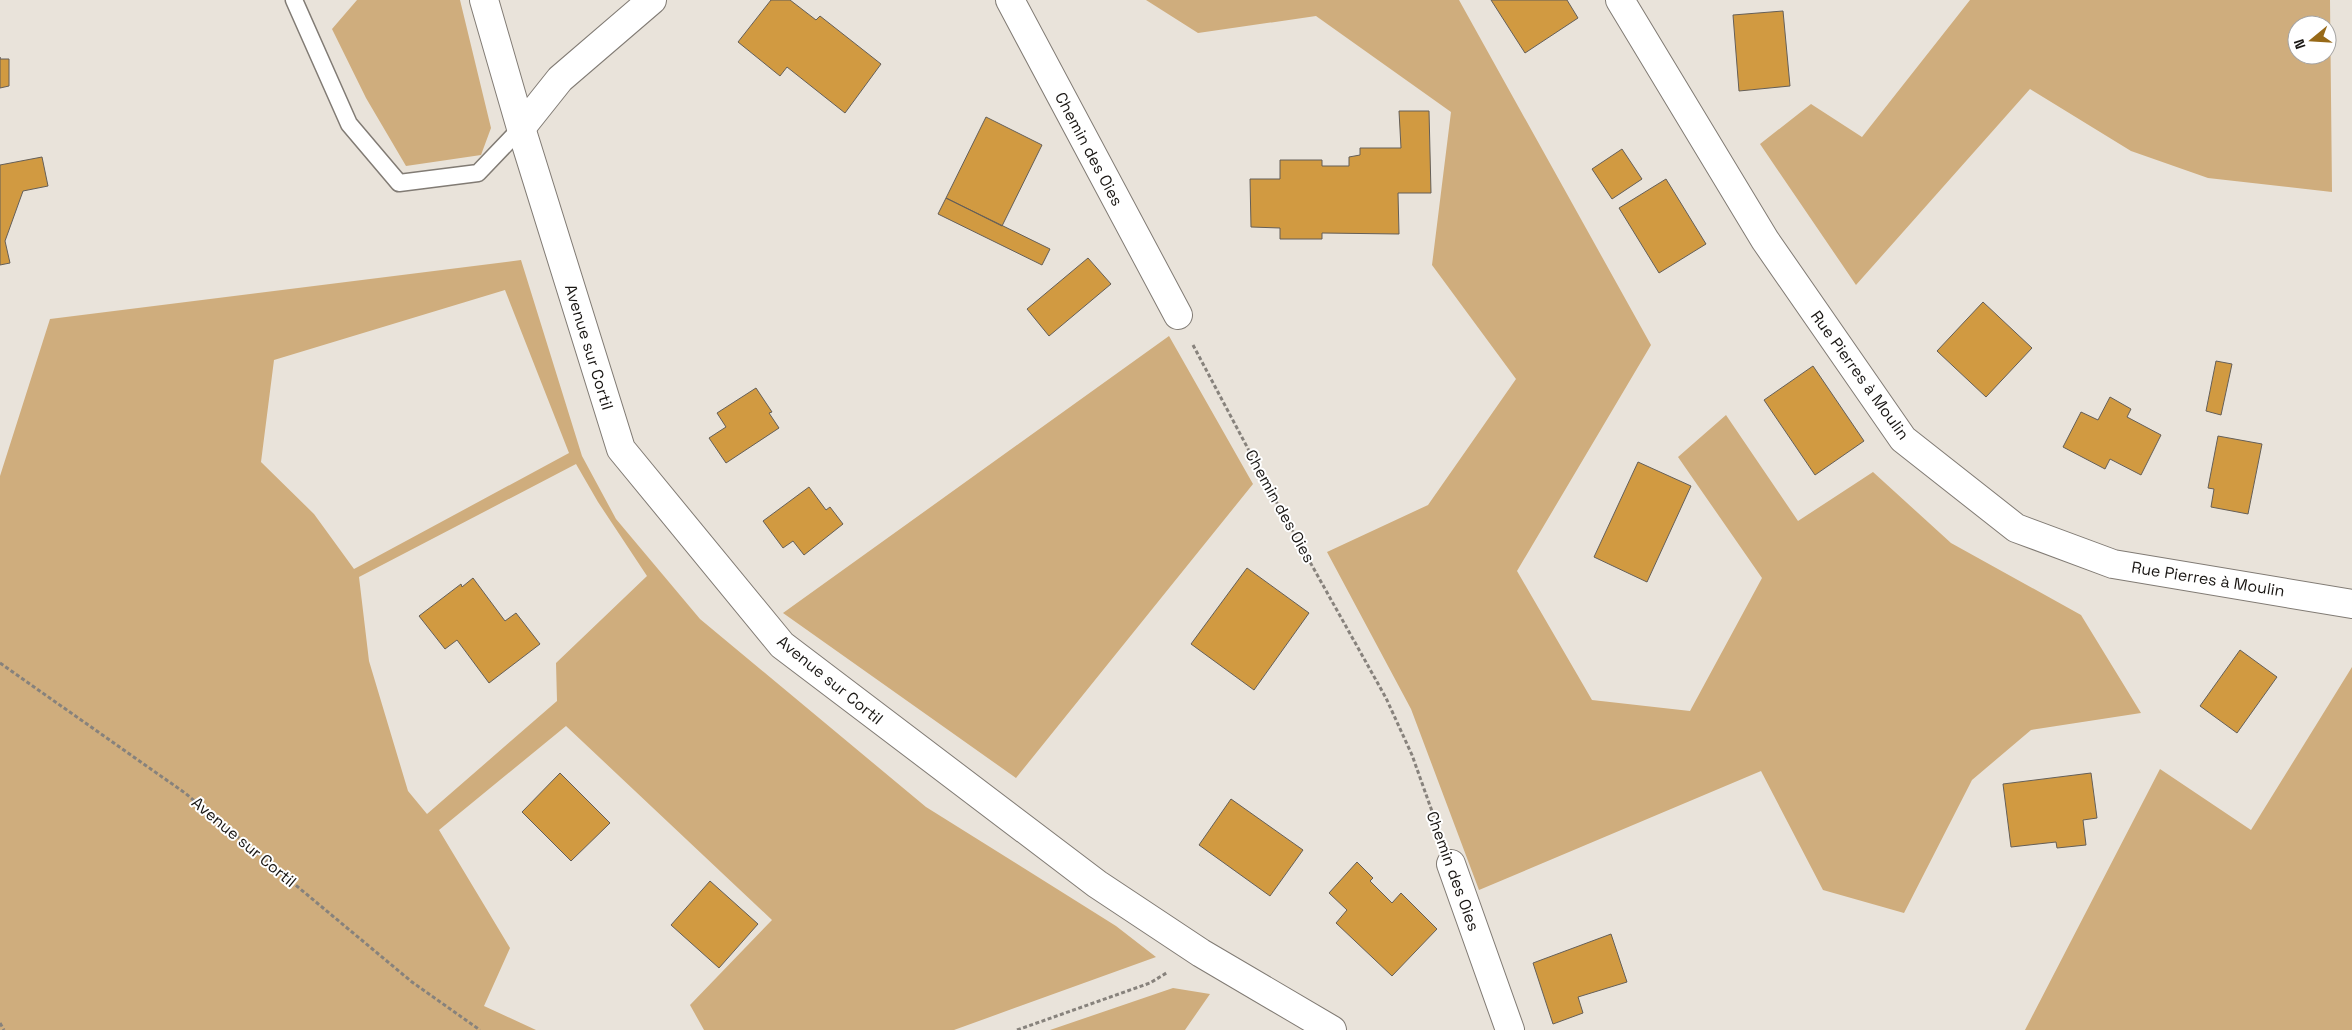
<svg xmlns="http://www.w3.org/2000/svg" width="2352" height="1030" viewBox="0 0 2352 1030" font-family="'Space Grotesk',sans-serif">
	<style>
		.green { fill: #cfad7d; fill-rule: evenodd }
		.building { fill: #d19a41; stroke: #655f58 }
		.lines { fill: none; stroke-linecap: round; stroke-linejoin: round }
		.service-casing { stroke: #817b74; stroke-width: 19 }
		.minor-casing { stroke: #817b74; stroke-width: 30 }
		.secondary-casing { stroke: #817b74; stroke-width: 30 }
		.path { stroke: #87827c; stroke-width: 3; stroke-dasharray: 4 2.5; stroke-linecap: butt }
		.service { stroke: #fff; stroke-width: 16 }
		.minor { stroke: #fff; stroke-width: 28 }
		.secondary { stroke: #fff; stroke-width: 28 }
		.labels { text-anchor: middle; dominant-baseline: central; stroke-width: 4; stroke-linejoin: round; paint-order: stroke }
		.street-label { font-size: 16px; fill: #191613; stroke: #fff }
	</style>
	<rect width="100%" height="100%" fill="#e9e3da"/>
	<!-- green -->
	<path class="green" d="M 357,0 L 460,0 L 491,128 L 481,155 L 406,166 L 366,98 L 332,29 Z
		M 1146,0 L 1459,0 L 1651,345 L 1517,571 L 1592,700 L 1690,711 L 1762,578 L 1678,457 L 1726,415 L 1798,521 L 1873,472 L 1951,543 L 2081,615 L 2141,713 L 2031,730 L 1972,780 L 1904,913 L 1823,890 L 1761,771 L 1479,890 L 1411,709 L 1327,552 L 1428,505 L 1516,379 L 1432,265 L 1451,112 L 1316,16 L 1198,33 Z
		M 1970,0 L 2330,0 L 2332,192 L 2208,178 L 2131,151 L 2030,89 L 1856,285 L 1760,144 L 1811,104 L 1862,137 ZM 2297,25 L 2327,25 L 2327,55 L 2297,55 Z
		M 521,260 L 582,456 L 616,519 L 700,619 L 926,807 L 1116,926 L 1156,957 L 954,1030 L 704,1030 L 690,1005 L 772,920 L 566,726 L 439,830 L 510,948 L 484,1006 L 536,1030 L 0,1030 L 0,476 L 50,319 ZM 505,290 L 569,453 L 354,569 L 314,514 L 261,462 L 274,360 ZM 576,464 L 598,502 L 647,576 L 556,663 L 557,701 L 427,814 L 408,791 L 369,661 L 359,577 Z
		M 1169,336 L 1253,484 L 1016,778 L 783,613 Z
		M 2352,667 L 2352,1030 L 2025,1030 L 2160,769 L 2251,830 Z
		M 1173,988 L 1210,994 L 1185,1030 L 1050,1030 Z"/>
	<!-- building -->
	<path class="building" d="M 771,0 L 790,0 L 816,20 L 820,16 L 881,64 L 845,113 L 787,67 L 780,76 L 738,42 Z
		M 1491,0 L 1567,0 L 1578,18 L 1525,53 Z
		M 1783,11 L 1790,86 L 1739,91 L 1733,15 Z
		M 0,57 L 0,59 L 9,59 L 9,86 L 0,88 Z
		M 1399,111 L 1429,111 L 1431,193 L 1398,193 L 1399,234 L 1322,233 L 1322,239 L 1280,239 L 1280,228 L 1251,227 L 1250,179 L 1280,179 L 1280,160 L 1322,160 L 1322,166 L 1349,166 L 1349,157 L 1360,155 L 1360,148 L 1401,148 Z
		M 986,117 L 1042,145 L 1002,226 L 946,198 Z
		M 1622,149 L 1642,179 L 1612,199 L 1592,169 Z
		M 42,157 L 48,186 L 23,191 L 5,241 L 10,263 L 0,265 L 0,165 Z
		M 1666,179 L 1706,244 L 1659,273 L 1619,208 Z
		M 946,198 L 1050,249 L 1042,265 L 938,214 Z
		M 1088,258 L 1111,284 L 1049,336 L 1027,309 Z
		M 1983,302 L 2032,348 L 1986,397 L 1937,351 Z
		M 2216,361 L 2232,364 L 2221,415 L 2206,411 Z
		M 1813,366 L 1864,441 L 1815,475 L 1764,400 Z
		M 756,388 L 772,412 L 769,413 L 779,428 L 726,463 L 709,438 L 726,427 L 717,413 Z
		M 2110,397 L 2131,409 L 2127,417 L 2161,435 L 2141,475 L 2110,459 L 2105,469 L 2063,447 L 2081,412 L 2098,420 Z
		M 2218,436 L 2262,444 L 2248,514 L 2211,507 L 2214,489 L 2208,488 Z
		M 1638,462 L 1691,486 L 1647,582 L 1594,557 Z
		M 809,487 L 826,510 L 830,507 L 843,524 L 804,555 L 793,541 L 783,548 L 763,521 Z
		M 1247,568 L 1309,613 L 1254,690 L 1191,644 Z
		M 473,578 L 505,621 L 516,613 L 540,644 L 489,683 L 457,640 L 445,649 L 419,616 L 461,584 L 462,587 Z
		M 2240,650 L 2277,677 L 2237,733 L 2200,706 Z
		M 560,773 L 610,823 L 571,861 L 522,812 Z
		M 2091,773 L 2097,818 L 2083,820 L 2086,845 L 2057,848 L 2056,842 L 2011,847 L 2003,784 Z
		M 1231,799 L 1303,850 L 1270,896 L 1199,845 Z
		M 1357,862 L 1373,878 L 1370,881 L 1392,903 L 1401,893 L 1437,929 L 1392,976 L 1336,923 L 1347,910 L 1329,893 Z
		M 710,881 L 758,924 L 719,968 L 671,925 Z
		M 1611,934 L 1627,982 L 1578,997 L 1583,1013 L 1553,1024 L 1533,963 Z"/>
	<g class="lines">
		<!-- service casing -->
		<g class="service-casing">
			<path id="service" d="M 294,0 L 349,124 L 399,183 L 478,173 L 521,128"/>
		</g>
		<!-- minor casing -->
		<g class="minor-casing">
			<path id="minor" d="M 1010,0 L 1178,315
				M 1620,0 L 1765,240 L 1903,439 L 2016,528 L 2113,564 L 2352,604
				M 521,128 L 560,79 L 652,0
				M 1451,864 L 1510,1030"/>
		</g>
		<!-- secondary casing -->
		<g class="secondary-casing">
			<path id="secondary" d="M 484,0 L 521,128 L 621,449 L 782,645 L 1097,884 L 1201,953 L 1332,1030"/>
		</g>
		<!-- path -->
		<path class="path" d="M 1193,345 L 1272,494 L 1386,698 L 1412,755 L 1439,831
			M 0,663 L 185,793 L 412,982 L 480,1030
			M 0,1023 L 4,1030
			M 1017,1030 L 1150,983 L 1168,972"/>
		<!-- service -->
		<use href="#service" class="service"/>
		<!-- minor -->
		<use href="#minor" class="minor"/>
		<!-- secondary -->
		<use href="#secondary" class="secondary"/>
	</g>
	<g class="labels">
		<!-- street labels -->
		<g class="street-label">
			<text transform="translate(1089 149) rotate(62)">Chemin des Oies</text>
			<text transform="translate(589 347) rotate(73)">Avenue sur Cortil</text>
			<text transform="translate(1860 375) rotate(54)">Rue Pierres à Moulin</text>
			<text transform="translate(1280 506) rotate(61)">Chemin des Oies</text>
			<text transform="translate(2208 579) rotate(9)">Rue Pierres à Moulin</text>
			<text transform="translate(830 680) rotate(39)">Avenue sur Cortil</text>
			<text transform="translate(244 842) rotate(40)">Avenue sur Cortil</text>
			<text transform="translate(1453 871) rotate(70)">Chemin des Oies</text>
		</g>
	</g>
	<!-- north arrow -->
	<g transform="translate(2312 40) rotate(252)"><circle r="24" fill="#ffffff" stroke="#a3a2a1"/>
	<path d="M0-4L9 19L0 12L-9 19Z" fill="#976918"/>
	<text y="-8" font-size="14" font-weight="bold" text-anchor="middle" fill="#191613">N</text>
	</g>
</svg>
